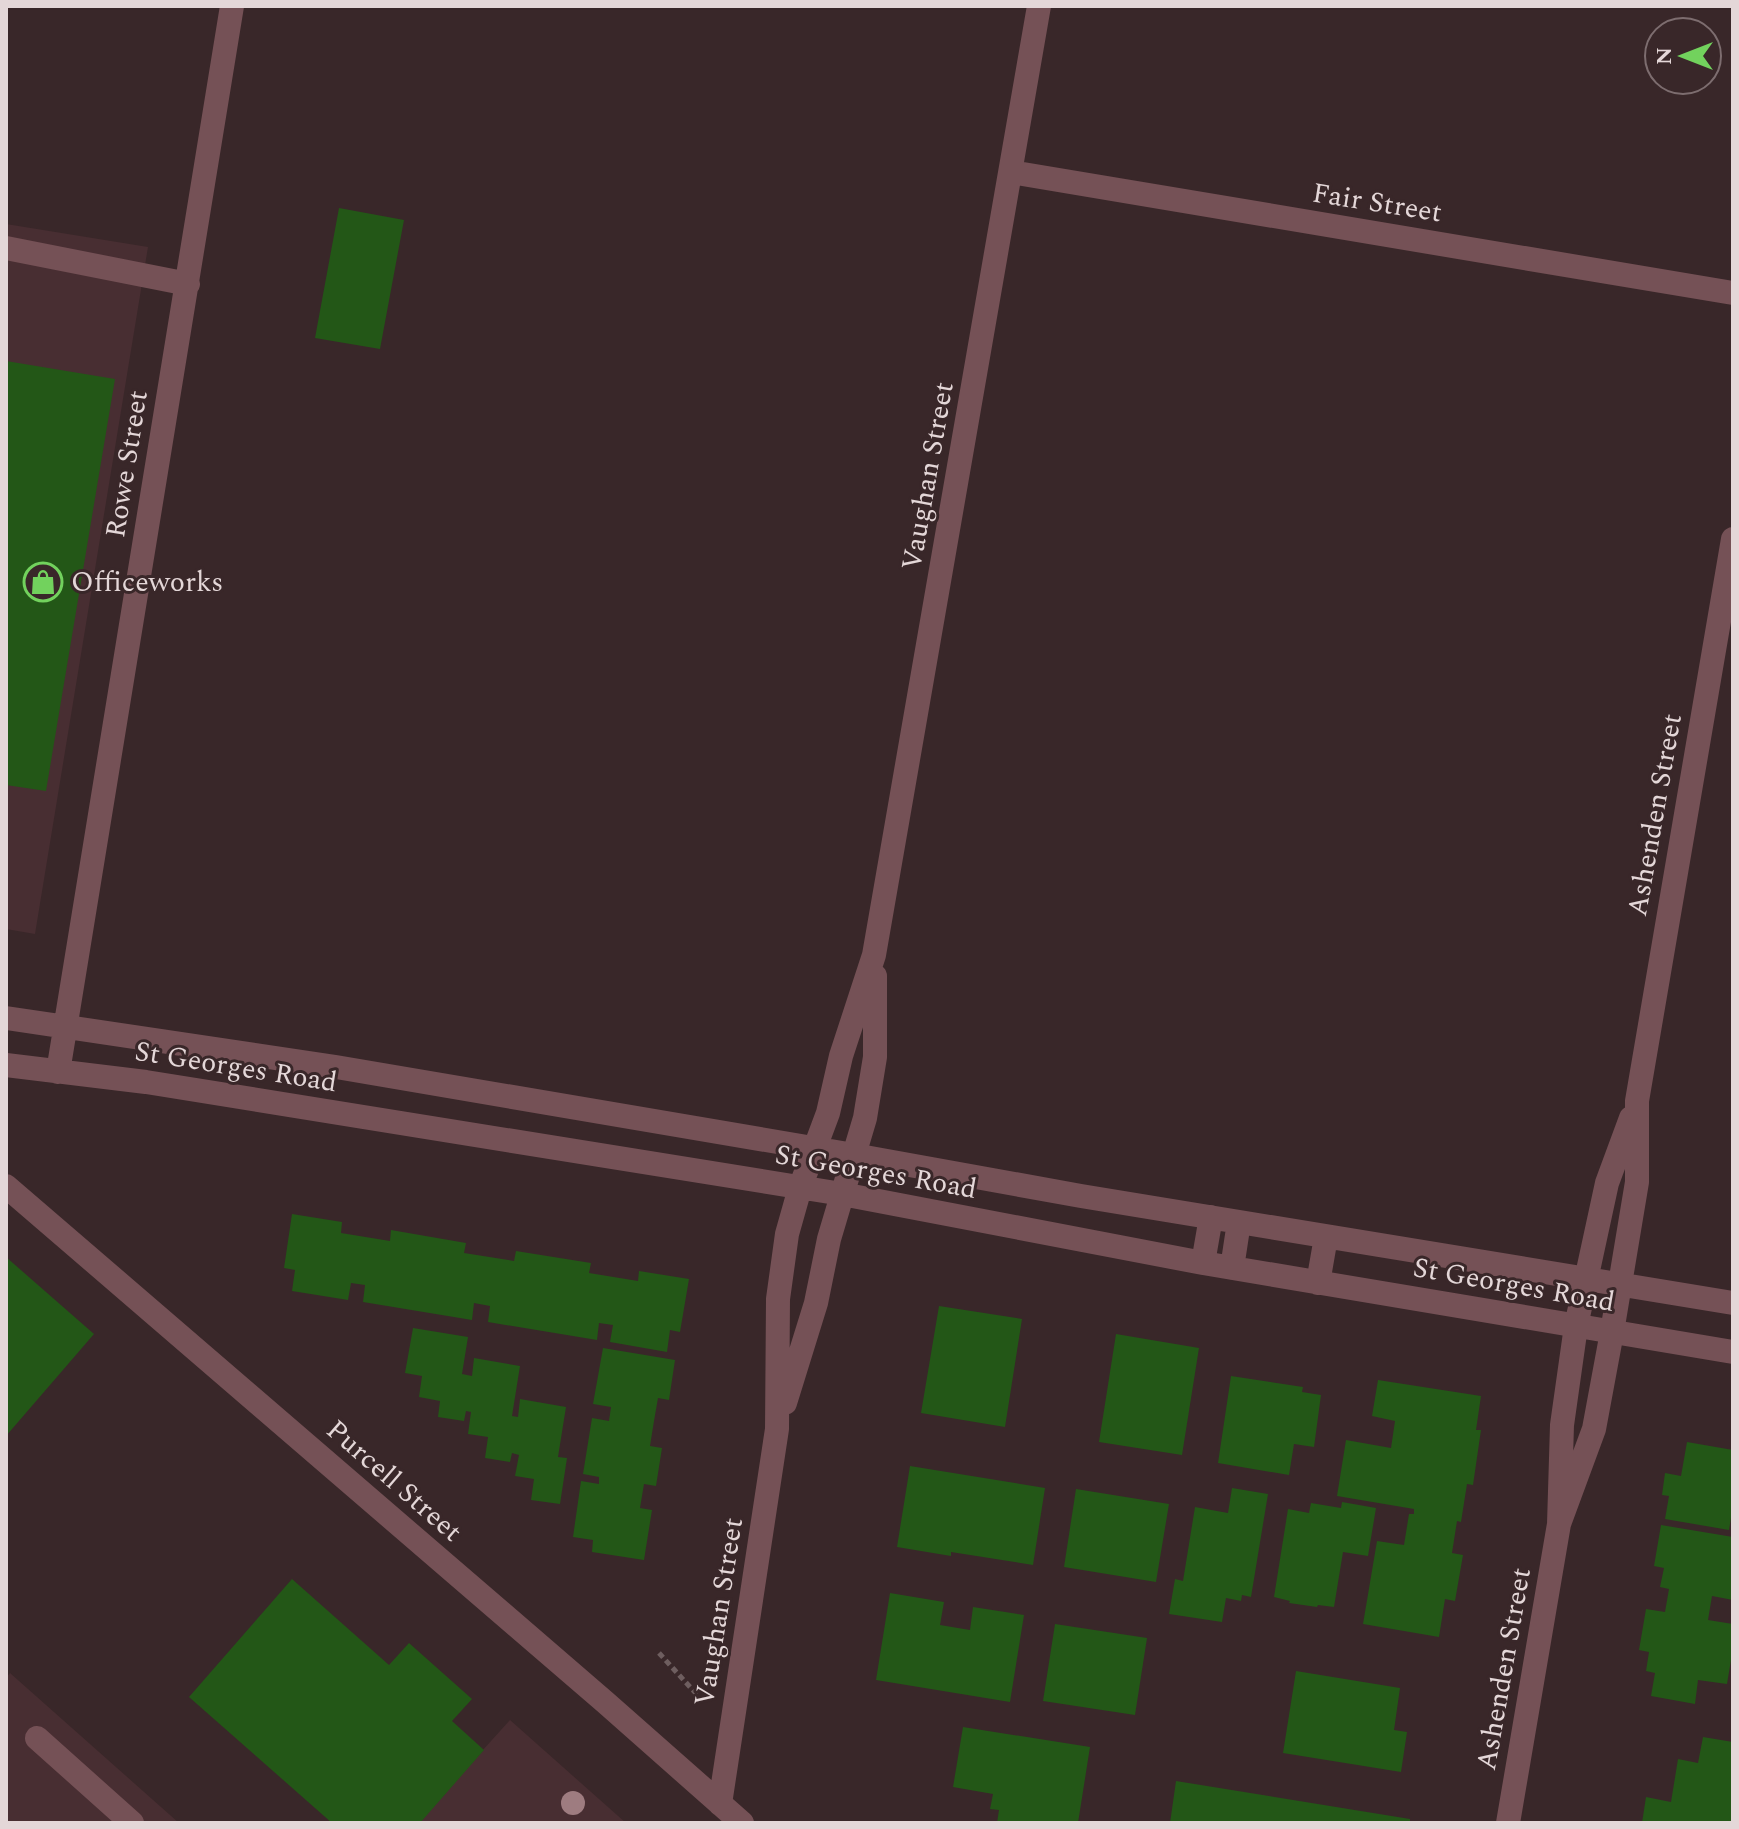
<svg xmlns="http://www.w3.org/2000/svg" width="1739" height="1829" viewBox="0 0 1739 1829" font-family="Spectral,serif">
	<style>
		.built { fill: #482e32 }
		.building { fill: #235717 }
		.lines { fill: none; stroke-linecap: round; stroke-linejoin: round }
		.path { stroke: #6e5e5f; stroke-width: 5; stroke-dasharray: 6 4; stroke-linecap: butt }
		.minor { stroke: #755156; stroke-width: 24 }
		.tree { fill: #9e7c80 }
		.labels { text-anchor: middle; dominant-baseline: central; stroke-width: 6; stroke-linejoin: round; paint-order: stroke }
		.street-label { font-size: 28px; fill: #e4d7d8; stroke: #392729 }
		.poi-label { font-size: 28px; fill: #e4d7d8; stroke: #392729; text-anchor: start }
	</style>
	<rect width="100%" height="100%" fill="#392729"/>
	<!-- built -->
	<path class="built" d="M 6,224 L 148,247 L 35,934 L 6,929 Z
		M 10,1673 L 179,1823 L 6,1823 L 6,1678 Z
		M 510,1720 L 626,1823 L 417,1823 Z"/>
	<!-- building -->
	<path class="building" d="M 339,208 L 404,220 L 380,349 L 315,338 Z
		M 6,361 L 115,379 L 46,791 L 6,785 Z
		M 292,1214 L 342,1222 L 341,1233 L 390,1241 L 391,1230 L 466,1243 L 464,1253 L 514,1261 L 516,1251 L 591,1263 L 589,1273 L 638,1281 L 639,1271 L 689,1279 L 680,1332 L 670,1330 L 667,1352 L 610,1342 L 613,1325 L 599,1323 L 597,1340 L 488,1322 L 490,1306 L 474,1303 L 472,1320 L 363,1302 L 365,1285 L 351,1283 L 348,1300 L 292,1291 L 295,1270 L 284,1268 Z
		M 6,1257 L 94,1334 L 6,1436 Z
		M 939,1306 L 1022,1319 L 1005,1427 L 921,1413 Z
		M 413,1328 L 468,1337 L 462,1374 L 472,1376 L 474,1358 L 520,1366 L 512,1416 L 518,1417 L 520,1399 L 566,1407 L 558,1457 L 567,1458 L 560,1504 L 531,1500 L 534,1479 L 515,1476 L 519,1455 L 512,1453 L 510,1462 L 485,1458 L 488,1437 L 468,1434 L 471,1412 L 466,1411 L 464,1421 L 438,1417 L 440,1401 L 419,1397 L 422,1376 L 405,1373 Z
		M 1116,1334 L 1199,1348 L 1182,1455 L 1099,1442 Z
		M 603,1348 L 675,1360 L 669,1400 L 658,1398 L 654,1421 L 650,1446 L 662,1448 L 656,1486 L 644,1484 L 640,1508 L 652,1510 L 644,1560 L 592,1552 L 593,1540 L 573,1537 L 581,1481 L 599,1484 L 599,1477 L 583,1474 L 592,1418 L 609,1421 L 611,1407 L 593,1404 Z
		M 1231,1376 L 1303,1387 L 1302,1392 L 1321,1395 L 1314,1447 L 1294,1444 L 1289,1475 L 1218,1463 Z
		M 1378,1380 L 1481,1396 L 1476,1430 L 1481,1430 L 1473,1485 L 1467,1484 L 1461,1522 L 1457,1521 L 1452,1553 L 1463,1555 L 1455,1601 L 1445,1599 L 1439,1637 L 1363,1624 L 1377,1541 L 1404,1545 L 1409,1514 L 1414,1514 L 1414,1509 L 1337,1496 L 1346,1440 L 1391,1448 L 1395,1421 L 1372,1416 Z
		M 1687,1442 L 1733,1450 L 1733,1506 L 1729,1530 L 1665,1519 L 1669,1496 L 1662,1495 L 1665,1473 L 1681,1476 Z
		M 910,1466 L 1045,1488 L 1033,1565 L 951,1552 L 951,1556 L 897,1547 Z
		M 1232,1488 L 1268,1494 L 1251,1597 L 1242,1595 L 1241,1601 L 1226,1598 L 1222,1622 L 1169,1614 L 1175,1579 L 1183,1581 L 1195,1507 L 1228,1513 Z
		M 1076,1489 L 1169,1504 L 1156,1582 L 1064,1567 Z
		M 1342,1502 L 1376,1508 L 1368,1556 L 1343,1552 L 1334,1607 L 1318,1605 L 1317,1607 L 1289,1603 L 1290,1601 L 1274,1597 L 1288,1509 L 1309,1513 L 1311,1503 L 1341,1508 Z
		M 1661,1525 L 1733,1537 L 1733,1600 L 1712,1596 L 1708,1620 L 1733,1624 L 1733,1648 L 1727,1684 L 1698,1680 L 1695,1704 L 1651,1696 L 1655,1673 L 1646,1671 L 1649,1652 L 1639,1650 L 1646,1609 L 1665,1612 L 1669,1589 L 1660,1587 L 1664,1568 L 1654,1566 Z
		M 292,1579 L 389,1665 L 409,1643 L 472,1699 L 452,1721 L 484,1750 L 420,1823 L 332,1823 L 189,1697 Z
		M 890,1593 L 944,1602 L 940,1625 L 970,1630 L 973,1607 L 1024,1615 L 1010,1702 L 876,1680 Z
		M 1055,1624 L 1147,1638 L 1135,1715 L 1043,1701 Z
		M 1296,1671 L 1400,1688 L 1394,1730 L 1407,1732 L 1401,1772 L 1283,1753 Z
		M 963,1727 L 1090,1747 L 1078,1823 L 997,1823 L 999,1810 L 990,1809 L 993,1794 L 953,1787 Z
		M 1703,1737 L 1733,1742 L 1733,1823 L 1642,1823 L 1646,1797 L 1671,1802 L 1678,1759 L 1698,1763 Z
		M 1176,1781 L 1410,1819 L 1410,1823 L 1170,1823 Z"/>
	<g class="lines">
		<!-- path -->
		<path class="path" d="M 659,1653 L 701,1699"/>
		<!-- minor -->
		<path class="minor" d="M 1011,172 L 1733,293
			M 6,248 L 188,284
			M 6,1018 L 336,1067 L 854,1155 L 1081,1196 L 1733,1303
			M 6,1065 L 146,1082 L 842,1194 L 1203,1263 L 1733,1352
			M 58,1072 L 232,6
			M 6,1186 L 605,1702 L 742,1823
			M 1203,1263 L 1211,1217
			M 1232,1268 L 1239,1222
			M 1318,1283 L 1326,1237
			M 785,1403 L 816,1303 L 829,1239 L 865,1118 L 875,1057 L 875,976
			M 1559,1524 L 1594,1429 L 1612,1332 L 1637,1182 L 1637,1101 L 1733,539
			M 37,1738 L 132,1823
			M 720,1804 L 777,1429 L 778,1299 L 787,1234 L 800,1188 L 828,1113 L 841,1056 L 874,955 L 1039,6
			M 1508,1823 L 1559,1524 L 1562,1425 L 1576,1326 L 1607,1183 L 1631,1118"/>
	</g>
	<!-- trees -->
	<circle class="tree" cx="573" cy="1803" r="12"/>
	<!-- icons -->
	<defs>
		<g id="shop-ring" transform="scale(2)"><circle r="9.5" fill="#392729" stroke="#72d25d" stroke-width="1.5"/><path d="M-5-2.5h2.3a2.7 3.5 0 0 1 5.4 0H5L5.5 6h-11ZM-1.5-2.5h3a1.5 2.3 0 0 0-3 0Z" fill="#72d25d"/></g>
	</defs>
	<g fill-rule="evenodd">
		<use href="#shop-ring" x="43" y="582"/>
	</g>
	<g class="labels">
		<!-- street labels -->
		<g class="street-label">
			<text transform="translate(1377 203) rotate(9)">Fair Street</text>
			<text transform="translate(127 464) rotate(-81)">Rowe Street</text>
			<text transform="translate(928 476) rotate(-80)">Vaughan Street</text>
			<text transform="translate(1655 815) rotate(-80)">Ashenden Street</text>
			<text transform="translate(236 1067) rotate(9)">St Georges Road</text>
			<text transform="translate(876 1172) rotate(10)">St Georges Road</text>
			<text transform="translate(1514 1285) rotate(10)">St Georges Road</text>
			<text transform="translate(394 1481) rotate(41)">Purcell Street</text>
			<text transform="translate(719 1612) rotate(-81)">Vaughan Street</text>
			<text transform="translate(1504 1669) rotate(-80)">Ashenden Street</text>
		</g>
		<!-- poi labels -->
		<g class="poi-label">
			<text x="71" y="582">Officeworks</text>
		</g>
	</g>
	<!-- border -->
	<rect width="1739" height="1829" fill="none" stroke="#e4d7d8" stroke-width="16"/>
	<!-- north arrow -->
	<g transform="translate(1683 56) rotate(270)"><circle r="38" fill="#392729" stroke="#7d6d6f" stroke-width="2"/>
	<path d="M0-6L14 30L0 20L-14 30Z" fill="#72d25d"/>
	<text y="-12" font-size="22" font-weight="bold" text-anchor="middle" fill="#e4d7d8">N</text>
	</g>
</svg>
